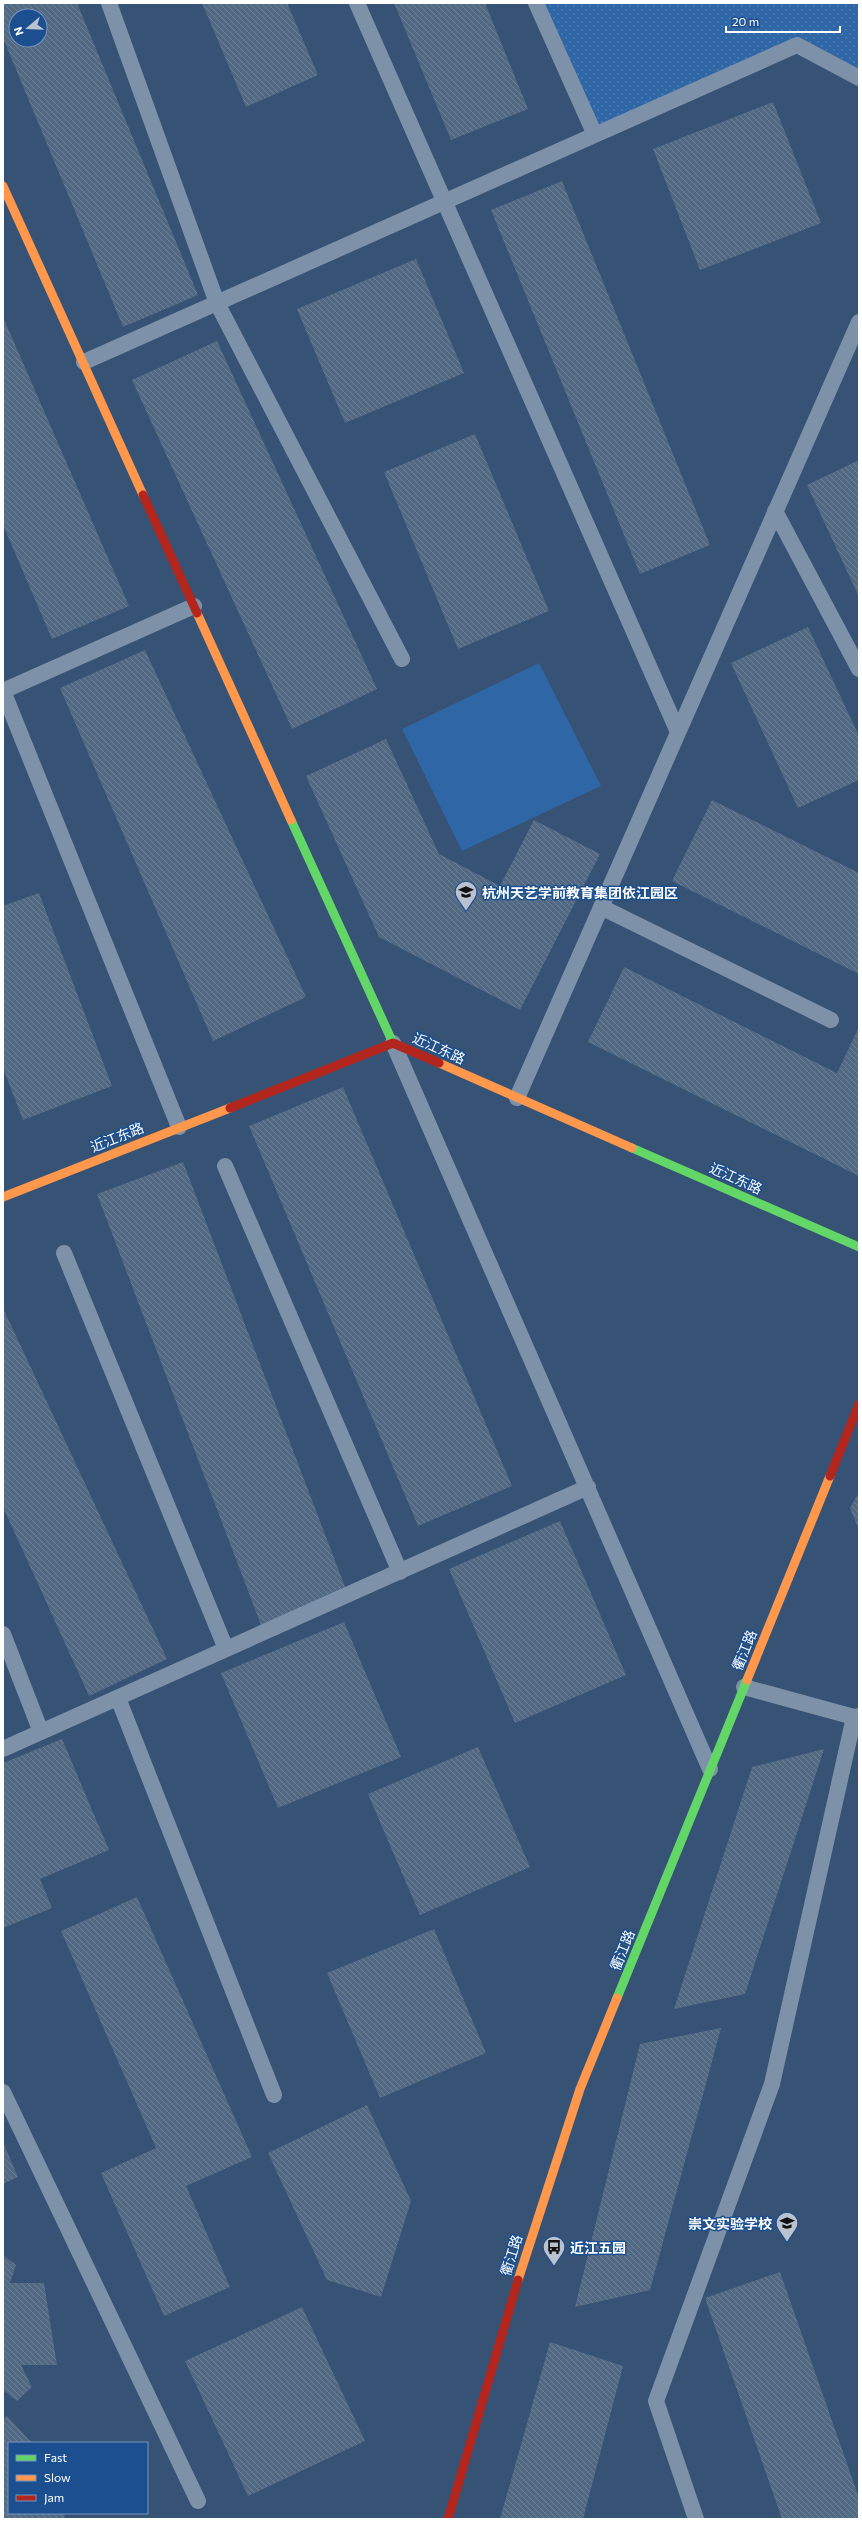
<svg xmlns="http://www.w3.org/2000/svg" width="862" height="2522" viewBox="0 0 862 2522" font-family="Commissioner,'Noto Sans SC',sans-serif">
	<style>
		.park { fill: url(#park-dots) }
		.pitch { fill: #2f66a5 }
		.building { fill: url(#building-back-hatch); fill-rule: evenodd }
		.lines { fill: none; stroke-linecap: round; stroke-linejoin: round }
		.lane { stroke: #7d92a8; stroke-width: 16 }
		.fast { stroke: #63d668; stroke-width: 9 }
		.slow { stroke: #ff974d; stroke-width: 9 }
		.jam { stroke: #b3261e; stroke-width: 9 }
		.labels { text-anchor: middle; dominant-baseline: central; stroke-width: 3; stroke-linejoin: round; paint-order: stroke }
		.poi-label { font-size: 14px; font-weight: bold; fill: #fff; stroke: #1b4f8f; text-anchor: start }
		.street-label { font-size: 14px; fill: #fff; stroke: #1b4f8f }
	</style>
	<defs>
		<pattern id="park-dots" width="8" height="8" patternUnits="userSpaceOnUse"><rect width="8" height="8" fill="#2f66a5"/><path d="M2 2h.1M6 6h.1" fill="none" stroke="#4e7db2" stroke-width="1.8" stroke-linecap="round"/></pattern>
		<pattern id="building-back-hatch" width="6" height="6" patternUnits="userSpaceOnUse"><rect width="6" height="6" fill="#526984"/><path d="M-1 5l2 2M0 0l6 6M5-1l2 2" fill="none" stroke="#6c8096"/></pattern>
	</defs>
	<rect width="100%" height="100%" fill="#365274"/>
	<!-- park -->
	<path class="park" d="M 536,3 L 859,3 L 859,78 L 797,45 L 595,135 Z"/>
	<!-- pitch -->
	<path class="pitch" d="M 539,663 L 601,786 L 462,851 L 402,729 Z"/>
	<!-- building -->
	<path class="building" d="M 3,3 L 77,3 L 198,295 L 123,327 L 3,38 ZM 16,16 L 40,16 L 40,40 L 16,40 Z
		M 202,3 L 287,3 L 318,75 L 246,107 Z
		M 394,3 L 485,3 L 528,109 L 451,140 Z
		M 773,102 L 821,223 L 700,270 L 653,149 Z
		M 562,181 L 710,545 L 640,574 L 491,210 Z
		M 416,259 L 464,373 L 345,423 L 297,309 Z
		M 3,317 L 129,606 L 52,639 L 3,525 Z
		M 217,341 L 377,689 L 292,729 L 132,380 Z
		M 475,434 L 549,611 L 458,649 L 384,472 Z
		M 859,460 L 859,597 L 807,485 Z
		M 808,627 L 859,736 L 859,780 L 798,808 L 731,663 Z
		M 145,650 L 306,997 L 213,1041 L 60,688 Z
		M 386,739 L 439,854 L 500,886 L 534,820 L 600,854 L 520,1010 L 379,937 L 306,776 Z
		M 712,800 L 859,873 L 859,974 L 672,881 Z
		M 39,893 L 112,1086 L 23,1120 L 3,1068 L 3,906 Z
		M 624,967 L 837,1073 L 859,1027 L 859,1176 L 588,1042 Z
		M 343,1087 L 512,1486 L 418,1526 L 249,1126 Z
		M 183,1162 L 347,1592 L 261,1625 L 97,1194 Z
		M 3,1308 L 167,1659 L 89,1696 L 3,1507 Z
		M 859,1492 L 859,1530 L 850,1508 Z
		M 560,1521 L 626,1675 L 515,1723 L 449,1569 Z
		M 344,1622 L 401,1757 L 278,1808 L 221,1673 Z
		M 62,1739 L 109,1850 L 40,1879 L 52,1908 L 3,1928 L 3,1763 Z
		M 478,1747 L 530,1867 L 420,1915 L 368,1794 Z
		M 824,1749 L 745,1994 L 674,2009 L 752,1767 Z
		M 137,1897 L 252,2157 L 186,2186 L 230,2287 L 164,2316 L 101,2173 L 156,2148 L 61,1931 Z
		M 434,1929 L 486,2053 L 380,2098 L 327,1973 Z
		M 721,2028 L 650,2290 L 575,2307 L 640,2044 Z
		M 367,2105 L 411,2201 L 381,2297 L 327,2280 L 268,2153 Z
		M 3,2142 L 18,2177 L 3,2184 Z
		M 3,2255 L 16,2265 L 10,2283 L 44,2283 L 57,2365 L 21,2365 L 32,2387 L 17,2401 L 3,2390 Z
		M 780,2272 L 859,2498 L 859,2519 L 782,2519 L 705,2298 Z
		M 302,2307 L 365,2441 L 248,2496 L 185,2361 Z
		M 550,2342 L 623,2366 L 583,2519 L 500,2519 Z
		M 7,2416 L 32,2443 L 9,2443 L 9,2513 L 65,2513 L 64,2519 L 3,2519 L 3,2420 Z"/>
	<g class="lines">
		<!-- lane -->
		<path class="lane" d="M 109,3 L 217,303 L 402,659
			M 357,3 L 678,732
			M 536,3 L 595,135
			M 84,362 L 797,45 L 859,78
			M 775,511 L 859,669
			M 601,907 L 831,1020
			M 393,1043 L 710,1769
			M 517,1098 L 859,322
			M 179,1127 L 3,691 L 194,606
			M 225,1166 L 400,1572
			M 64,1253 L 226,1649
			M 3,1634 L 41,1732
			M 744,1687 L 854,1717 L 859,1716
			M 118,1698 L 274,2095
			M 3,1749 L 588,1487
			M 3,2092 L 198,2501
			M 696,2519 L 656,2401 L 772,2084 L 854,1717"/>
		<!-- fast -->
		<path class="fast" d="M 291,820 L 393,1043
			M 632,1148 L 859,1247
			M 617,1998 L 747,1680"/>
		<!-- slow -->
		<path class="slow" d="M 3,186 L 143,495
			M 197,613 L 291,820
			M 439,1063 L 632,1148
			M 3,1197 L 230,1108
			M 747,1680 L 830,1476
			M 518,2280 L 580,2089 L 617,1998"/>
		<!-- jam -->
		<path class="jam" d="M 143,495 L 197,613
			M 230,1108 L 393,1043 L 439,1063
			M 830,1476 L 859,1404
			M 448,2519 L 518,2280"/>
	</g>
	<!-- icons -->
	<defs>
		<g id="school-pin" transform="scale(1.15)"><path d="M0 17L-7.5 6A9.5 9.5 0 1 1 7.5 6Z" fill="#b9c2ce" stroke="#1b4f8f"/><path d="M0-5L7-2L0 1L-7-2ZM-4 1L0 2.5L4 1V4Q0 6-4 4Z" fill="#111"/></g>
		<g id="bus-pin" transform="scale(1.15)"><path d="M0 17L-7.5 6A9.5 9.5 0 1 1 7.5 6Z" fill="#b9c2ce" stroke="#1b4f8f"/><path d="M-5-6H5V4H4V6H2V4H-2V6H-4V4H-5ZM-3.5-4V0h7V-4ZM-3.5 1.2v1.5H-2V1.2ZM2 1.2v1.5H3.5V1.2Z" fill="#111"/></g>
	</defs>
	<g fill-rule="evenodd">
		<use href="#school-pin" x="466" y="892"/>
		<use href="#school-pin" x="787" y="2223"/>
		<use href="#bus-pin" x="554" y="2247"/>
	</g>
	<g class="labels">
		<!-- poi labels -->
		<g class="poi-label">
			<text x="482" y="892">杭州天艺学前教育集团依江园区</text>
			<text x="772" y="2223" text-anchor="end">崇文实验学校</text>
			<text x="570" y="2247">近江五园</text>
		</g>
		<!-- street labels -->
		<g class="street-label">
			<text transform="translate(439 1048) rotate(24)">近江东路</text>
			<text transform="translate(117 1137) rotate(-22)">近江东路</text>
			<text transform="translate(736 1178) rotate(24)">近江东路</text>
			<text transform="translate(744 1650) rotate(-68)">衢江路</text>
			<text transform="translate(622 1950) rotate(-68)">衢江路</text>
			<text transform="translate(511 2255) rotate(-73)">衢江路</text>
		</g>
	</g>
	<!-- border -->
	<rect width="862" height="2522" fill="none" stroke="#ffffff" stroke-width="8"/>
	<!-- legend -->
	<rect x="8" y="2442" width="140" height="72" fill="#1b4f8f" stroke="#7695bc"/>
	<rect x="16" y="2455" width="20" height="6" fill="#63d668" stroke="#7695bc"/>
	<text x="44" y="2462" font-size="12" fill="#ffffff">Fast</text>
	<rect x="16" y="2475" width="20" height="6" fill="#ff974d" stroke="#7695bc"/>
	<text x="44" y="2482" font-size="12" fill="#ffffff">Slow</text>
	<rect x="16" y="2495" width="20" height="6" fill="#b3261e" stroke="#7695bc"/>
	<text x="44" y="2502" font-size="12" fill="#ffffff">Jam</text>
	<!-- north arrow -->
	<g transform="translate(28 28) rotate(251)"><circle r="19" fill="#1b4f8f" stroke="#7695bc"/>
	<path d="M0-3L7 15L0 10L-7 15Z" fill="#b9c2ce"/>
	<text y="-6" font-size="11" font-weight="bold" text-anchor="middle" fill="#ffffff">N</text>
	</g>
	<!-- scale -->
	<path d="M726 26v6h114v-6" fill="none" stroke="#ffffff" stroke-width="2"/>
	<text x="732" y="26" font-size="12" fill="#ffffff" stroke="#1b4f8f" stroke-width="3" paint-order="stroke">20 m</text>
</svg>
